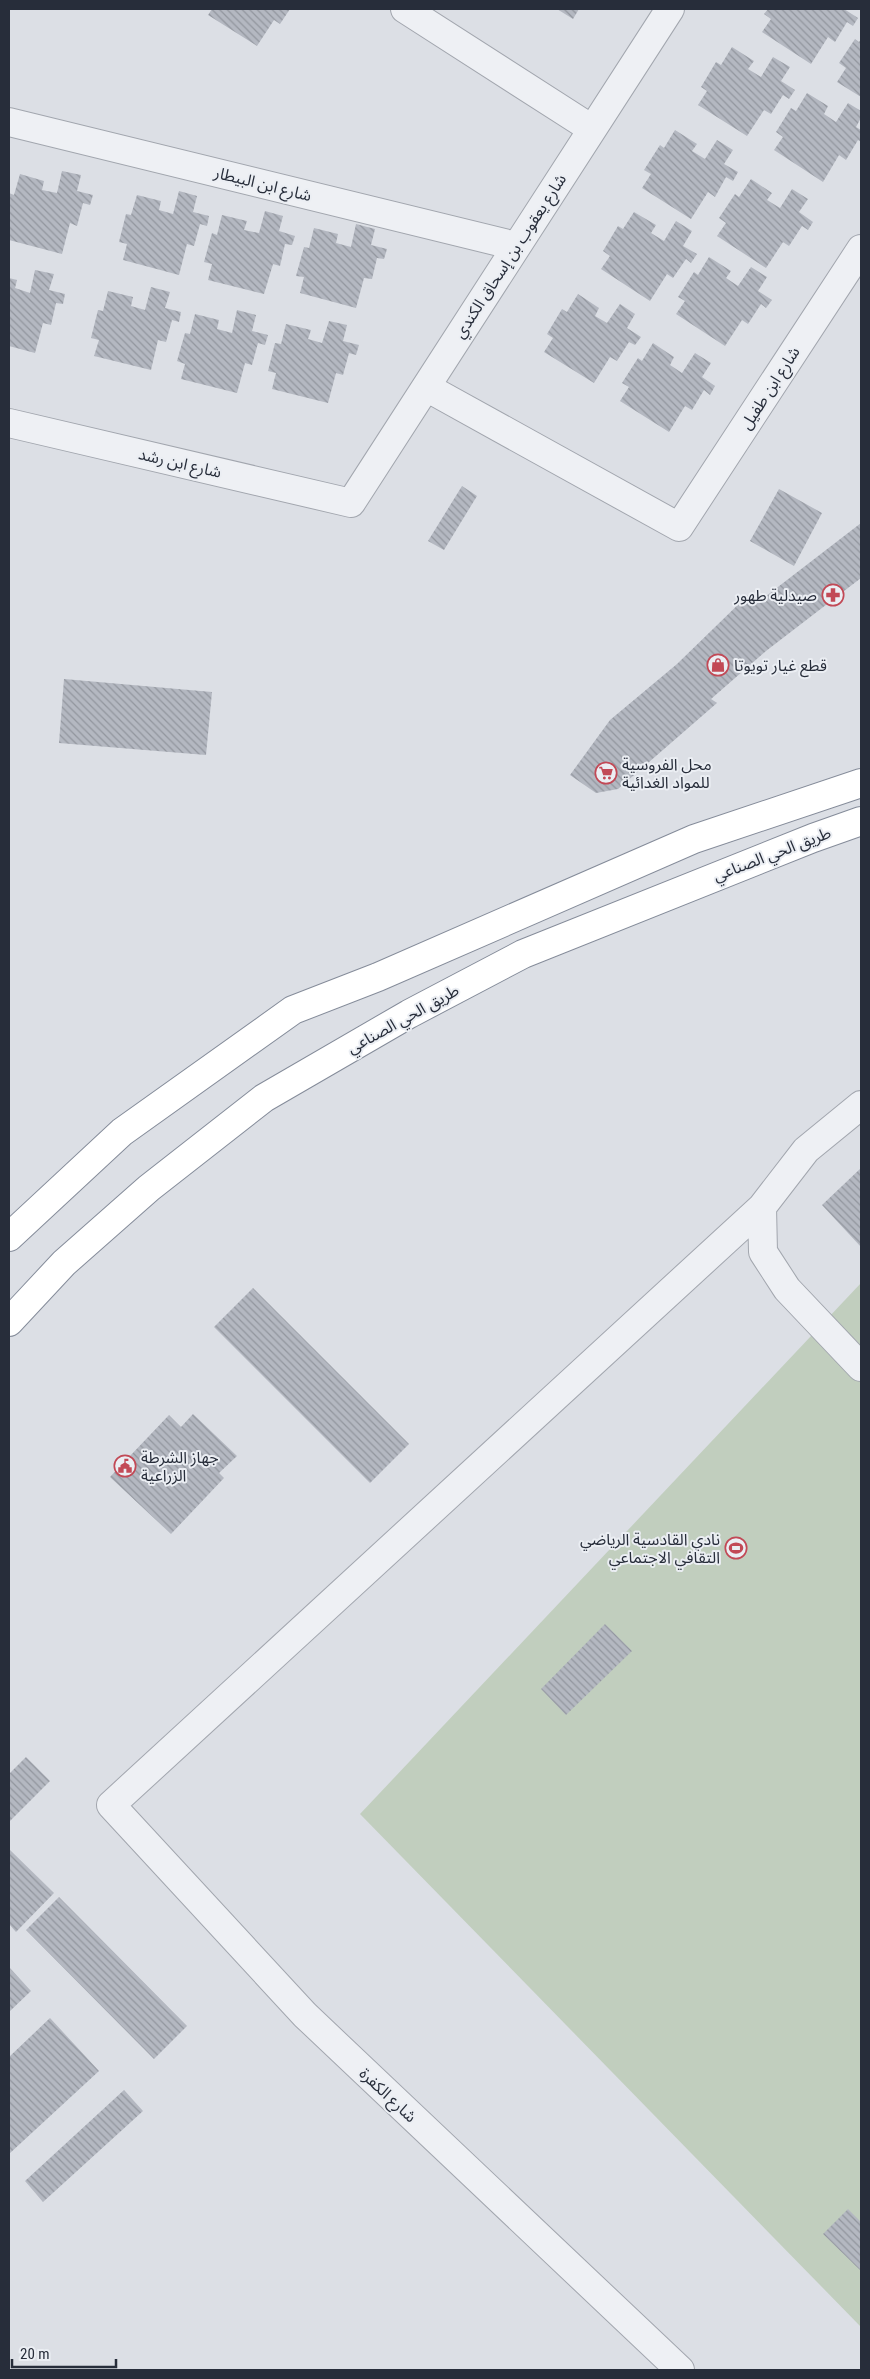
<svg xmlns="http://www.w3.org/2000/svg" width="870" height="2379" viewBox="0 0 870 2379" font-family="'Roboto Condensed','Noto Sans Arabic',sans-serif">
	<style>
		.grass { fill: #c1cebe }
		.building { fill: url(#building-back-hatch) }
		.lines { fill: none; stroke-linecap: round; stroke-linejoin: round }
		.minor-casing { stroke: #a2a6ae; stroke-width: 30 }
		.highway-casing { stroke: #858c9a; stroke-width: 30 }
		.minor { stroke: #eef0f4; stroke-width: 28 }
		.highway { stroke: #fff; stroke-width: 28 }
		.labels { text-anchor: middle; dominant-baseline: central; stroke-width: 4; stroke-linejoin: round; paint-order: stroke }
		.street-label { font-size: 16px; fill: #272d3a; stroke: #ebeef3 }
		.poi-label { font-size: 16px; fill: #272d3a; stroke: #ebeef3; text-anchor: start }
	</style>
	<defs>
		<pattern id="building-back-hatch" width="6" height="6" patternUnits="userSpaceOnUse" patternTransform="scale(1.25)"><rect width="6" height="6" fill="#b4b8c1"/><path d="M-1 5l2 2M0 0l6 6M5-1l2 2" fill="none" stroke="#92969e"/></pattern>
	</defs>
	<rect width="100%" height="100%" fill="#dcdfe5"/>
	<!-- grass -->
	<path class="grass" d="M 861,1283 L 861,2327 L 360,1814 Z"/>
	<!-- building -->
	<path class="building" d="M 212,9 L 290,9 L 280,24 L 274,20 L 257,46 L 208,15 Z
		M 557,9 L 579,9 L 573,19 Z
		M 768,9 L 844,9 L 858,18 L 853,26 L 847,22 L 835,42 L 828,37 L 811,64 L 762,32 L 771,19 L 764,14 Z
		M 855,39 L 859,42 L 861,39 L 861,97 L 837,82 L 846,68 L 839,63 Z
		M 732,47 L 754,61 L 748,69 L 761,77 L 773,57 L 790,67 L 781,81 L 795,90 L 789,99 L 783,95 L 771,114 L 764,110 L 747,136 L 698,105 L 707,91 L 701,87 L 716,62 L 721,65 Z
		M 807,93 L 828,106 L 824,114 L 836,122 L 848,103 L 861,111 L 861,118 L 856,127 L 861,130 L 861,142 L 858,140 L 846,160 L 839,155 L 823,182 L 774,150 L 783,137 L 776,132 L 791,108 L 796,111 Z
		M 675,130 L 697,144 L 692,151 L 705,159 L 717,140 L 733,150 L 724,164 L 738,172 L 733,181 L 726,177 L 715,197 L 708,192 L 691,219 L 642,188 L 651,174 L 644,170 L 660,145 L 664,148 Z
		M 62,171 L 81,175 L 77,191 L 93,195 L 90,205 L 83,203 L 77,226 L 70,223 L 62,254 L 9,240 L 9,193 L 14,195 L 20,174 L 44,181 L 42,190 L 57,193 Z
		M 751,179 L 772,193 L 767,200 L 780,208 L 792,189 L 808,199 L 799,212 L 813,222 L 808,230 L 802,226 L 789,246 L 783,242 L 766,268 L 717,236 L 726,223 L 719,218 L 735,194 L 739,197 Z
		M 179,191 L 197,196 L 193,212 L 209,216 L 207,226 L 200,224 L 194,246 L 187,244 L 179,275 L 123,260 L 127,244 L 119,242 L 126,214 L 131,215 L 137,195 L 161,201 L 159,210 L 173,214 Z
		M 265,211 L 283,216 L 279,231 L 295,236 L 292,245 L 285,244 L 280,266 L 273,264 L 264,294 L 208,280 L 212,264 L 204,262 L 212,233 L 217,235 L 222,215 L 247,221 L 244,230 L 259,233 Z
		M 634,212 L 656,225 L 651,233 L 664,241 L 676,221 L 692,231 L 683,246 L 697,254 L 691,263 L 686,259 L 673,278 L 667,274 L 650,301 L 601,269 L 610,256 L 603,251 L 618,226 L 623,229 Z
		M 356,224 L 375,229 L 371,245 L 387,249 L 384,259 L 377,258 L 372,279 L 364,278 L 356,308 L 300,293 L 304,277 L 296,276 L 304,247 L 309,248 L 314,228 L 338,234 L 336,243 L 351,247 Z
		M 709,257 L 731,271 L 726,278 L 738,286 L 751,267 L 767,277 L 758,291 L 772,300 L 766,308 L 761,304 L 748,324 L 742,320 L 725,346 L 676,314 L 685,301 L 678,297 L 694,272 L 698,275 Z
		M 35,270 L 54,274 L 49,290 L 65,294 L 63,304 L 56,303 L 51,325 L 43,323 L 35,353 L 9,346 L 9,278 L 17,280 L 15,288 L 30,293 Z
		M 151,287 L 170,292 L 165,308 L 181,312 L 179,322 L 172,320 L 166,342 L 158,340 L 151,370 L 94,356 L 99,340 L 91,338 L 98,310 L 103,311 L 108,291 L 133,297 L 131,306 L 145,310 Z
		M 578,294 L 599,308 L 595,316 L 607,323 L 620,304 L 635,314 L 627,328 L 641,337 L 635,345 L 629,342 L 617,361 L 610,357 L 594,383 L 544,352 L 553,338 L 547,334 L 562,309 L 567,312 Z
		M 237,310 L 256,315 L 252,331 L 268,335 L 265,345 L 258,343 L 252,365 L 245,363 L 237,393 L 181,379 L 185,364 L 177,361 L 185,333 L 190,334 L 195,314 L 219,320 L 217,329 L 232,333 Z
		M 329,321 L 347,325 L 343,341 L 359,345 L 356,355 L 349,353 L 343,375 L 336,373 L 328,403 L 272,389 L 276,373 L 268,371 L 275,343 L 281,344 L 286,324 L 311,330 L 308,339 L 322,343 Z
		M 653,343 L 674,357 L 670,365 L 682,373 L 695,353 L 711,363 L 702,377 L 715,386 L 710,395 L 704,390 L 692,410 L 685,406 L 669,432 L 620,401 L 629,387 L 622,383 L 638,358 L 642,361 Z
		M 462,486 L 477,496 L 444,550 L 428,541 Z
		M 779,489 L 822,513 L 794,566 L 750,541 Z
		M 861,523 L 861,578 L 766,651 L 711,699 L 717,703 L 618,789 L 596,793 L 570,775 L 610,720 L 677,664 L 749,594 L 756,604 Z
		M 64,679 L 212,692 L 206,755 L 59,743 Z
		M 861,1168 L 861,1247 L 822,1205 Z
		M 253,1288 L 409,1444 L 370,1483 L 214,1327 Z
		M 193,1414 L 237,1456 L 219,1473 L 224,1478 L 171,1534 L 110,1477 L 169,1415 L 181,1427 Z
		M 605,1624 L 632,1651 L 566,1715 L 541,1689 Z
		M 26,1757 L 50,1781 L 9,1822 L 9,1774 Z
		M 9,1849 L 54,1893 L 16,1932 L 9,1924 Z
		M 59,1897 L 187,2026 L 154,2059 L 26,1930 Z
		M 9,1967 L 31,1991 L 9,2012 Z
		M 50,2018 L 99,2071 L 9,2154 L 9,2057 Z
		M 124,2090 L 143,2111 L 43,2202 L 25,2181 Z
		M 848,2209 L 861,2222 L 861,2271 L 823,2234 Z"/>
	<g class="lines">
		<!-- minor casing -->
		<g class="minor-casing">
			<path id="minor" d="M 405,9 L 592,129
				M 9,122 L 516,246
				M 426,387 L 679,527 L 861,249
				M 9,423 L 351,503 L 670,9
				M 861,1105 L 806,1150 L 762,1207 L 763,1252 L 787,1289 L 861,1367
				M 680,2370 L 305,2015 L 111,1805 L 762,1207"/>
		</g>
		<!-- highway casing -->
		<g class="highway-casing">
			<path id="highway" d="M 9,1237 L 122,1132 L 293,1010 L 378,977 L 694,839 L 861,783
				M 9,1322 L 64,1263 L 149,1188 L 264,1098 L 409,1014 L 523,954 L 813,838 L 861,821"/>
		</g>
		<!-- minor -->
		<use href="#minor" class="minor"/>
		<!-- highway -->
		<use href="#highway" class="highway"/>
	</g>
	<!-- icons -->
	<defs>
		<g id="pharmacy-ring" transform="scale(1.125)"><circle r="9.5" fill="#ebeef3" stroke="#c24956" stroke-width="1.5"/><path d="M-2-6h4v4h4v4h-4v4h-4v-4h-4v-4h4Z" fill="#c24956"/></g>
		<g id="shop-ring" transform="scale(1.125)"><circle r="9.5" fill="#ebeef3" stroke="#c24956" stroke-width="1.5"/><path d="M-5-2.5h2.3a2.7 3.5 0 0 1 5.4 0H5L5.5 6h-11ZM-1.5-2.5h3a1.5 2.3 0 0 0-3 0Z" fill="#c24956"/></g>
		<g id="supermarket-ring" transform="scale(1.125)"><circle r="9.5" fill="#ebeef3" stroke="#c24956" stroke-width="1.5"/><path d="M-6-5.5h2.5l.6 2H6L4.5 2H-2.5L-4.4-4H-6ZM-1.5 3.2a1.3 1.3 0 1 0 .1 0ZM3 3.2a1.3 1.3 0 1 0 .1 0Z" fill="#c24956"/></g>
		<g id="civic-ring" transform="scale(1.125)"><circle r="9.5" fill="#ebeef3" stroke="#c24956" stroke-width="1.5"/><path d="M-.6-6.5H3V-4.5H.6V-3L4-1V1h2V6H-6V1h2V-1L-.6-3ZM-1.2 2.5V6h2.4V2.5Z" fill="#c24956"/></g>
		<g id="stadium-ring" transform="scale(1.125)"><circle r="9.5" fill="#ebeef3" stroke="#c24956" stroke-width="1.5"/><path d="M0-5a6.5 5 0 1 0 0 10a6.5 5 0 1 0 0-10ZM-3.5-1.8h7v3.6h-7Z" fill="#c24956"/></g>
	</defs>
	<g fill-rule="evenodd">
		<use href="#pharmacy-ring" x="833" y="595"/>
		<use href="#shop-ring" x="718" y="665"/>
		<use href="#supermarket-ring" x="606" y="773"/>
		<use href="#civic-ring" x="125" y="1466"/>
		<use href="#stadium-ring" x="736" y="1548"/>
	</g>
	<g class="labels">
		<!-- street labels -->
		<g class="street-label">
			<text transform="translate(263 184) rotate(14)">شارع ابن البيطار</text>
			<text transform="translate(510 256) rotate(-57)">شارع يعقوب بن إسحاق الكندي</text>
			<text transform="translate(770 388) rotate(-57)">شارع ابن طفيل</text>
			<text transform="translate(180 463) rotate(13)">شارع ابن رشد</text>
			<text transform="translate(772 854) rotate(-21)">طريق الحي الصناعي</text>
			<text transform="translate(403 1019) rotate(-29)">طريق الحي الصناعي</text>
			<text transform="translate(388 2095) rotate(43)">شارع الكفرة</text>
		</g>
		<!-- poi labels -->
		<g class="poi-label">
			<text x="817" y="595" text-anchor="end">صيدلية طهور</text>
			<text x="734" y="665">قطع غيار تويوتا</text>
			<text x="622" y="764">محل الفروسية<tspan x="622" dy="18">للمواد الغدائية</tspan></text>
			<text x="141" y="1457">جهاز الشرطة<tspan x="141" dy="18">الزراعية</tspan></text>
			<text x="720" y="1539" text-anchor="end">نادي القادسية الرياضي<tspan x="720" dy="18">التقافي الاجتماعي</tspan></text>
		</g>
	</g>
	<!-- border -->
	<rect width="870" height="2379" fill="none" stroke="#272d3a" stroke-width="20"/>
	<!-- scale -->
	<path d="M12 2359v8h104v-8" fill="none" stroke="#272d3a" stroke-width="2.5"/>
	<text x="20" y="2359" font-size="15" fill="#272d3a" stroke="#ebeef3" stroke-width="4" paint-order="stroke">20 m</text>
</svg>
